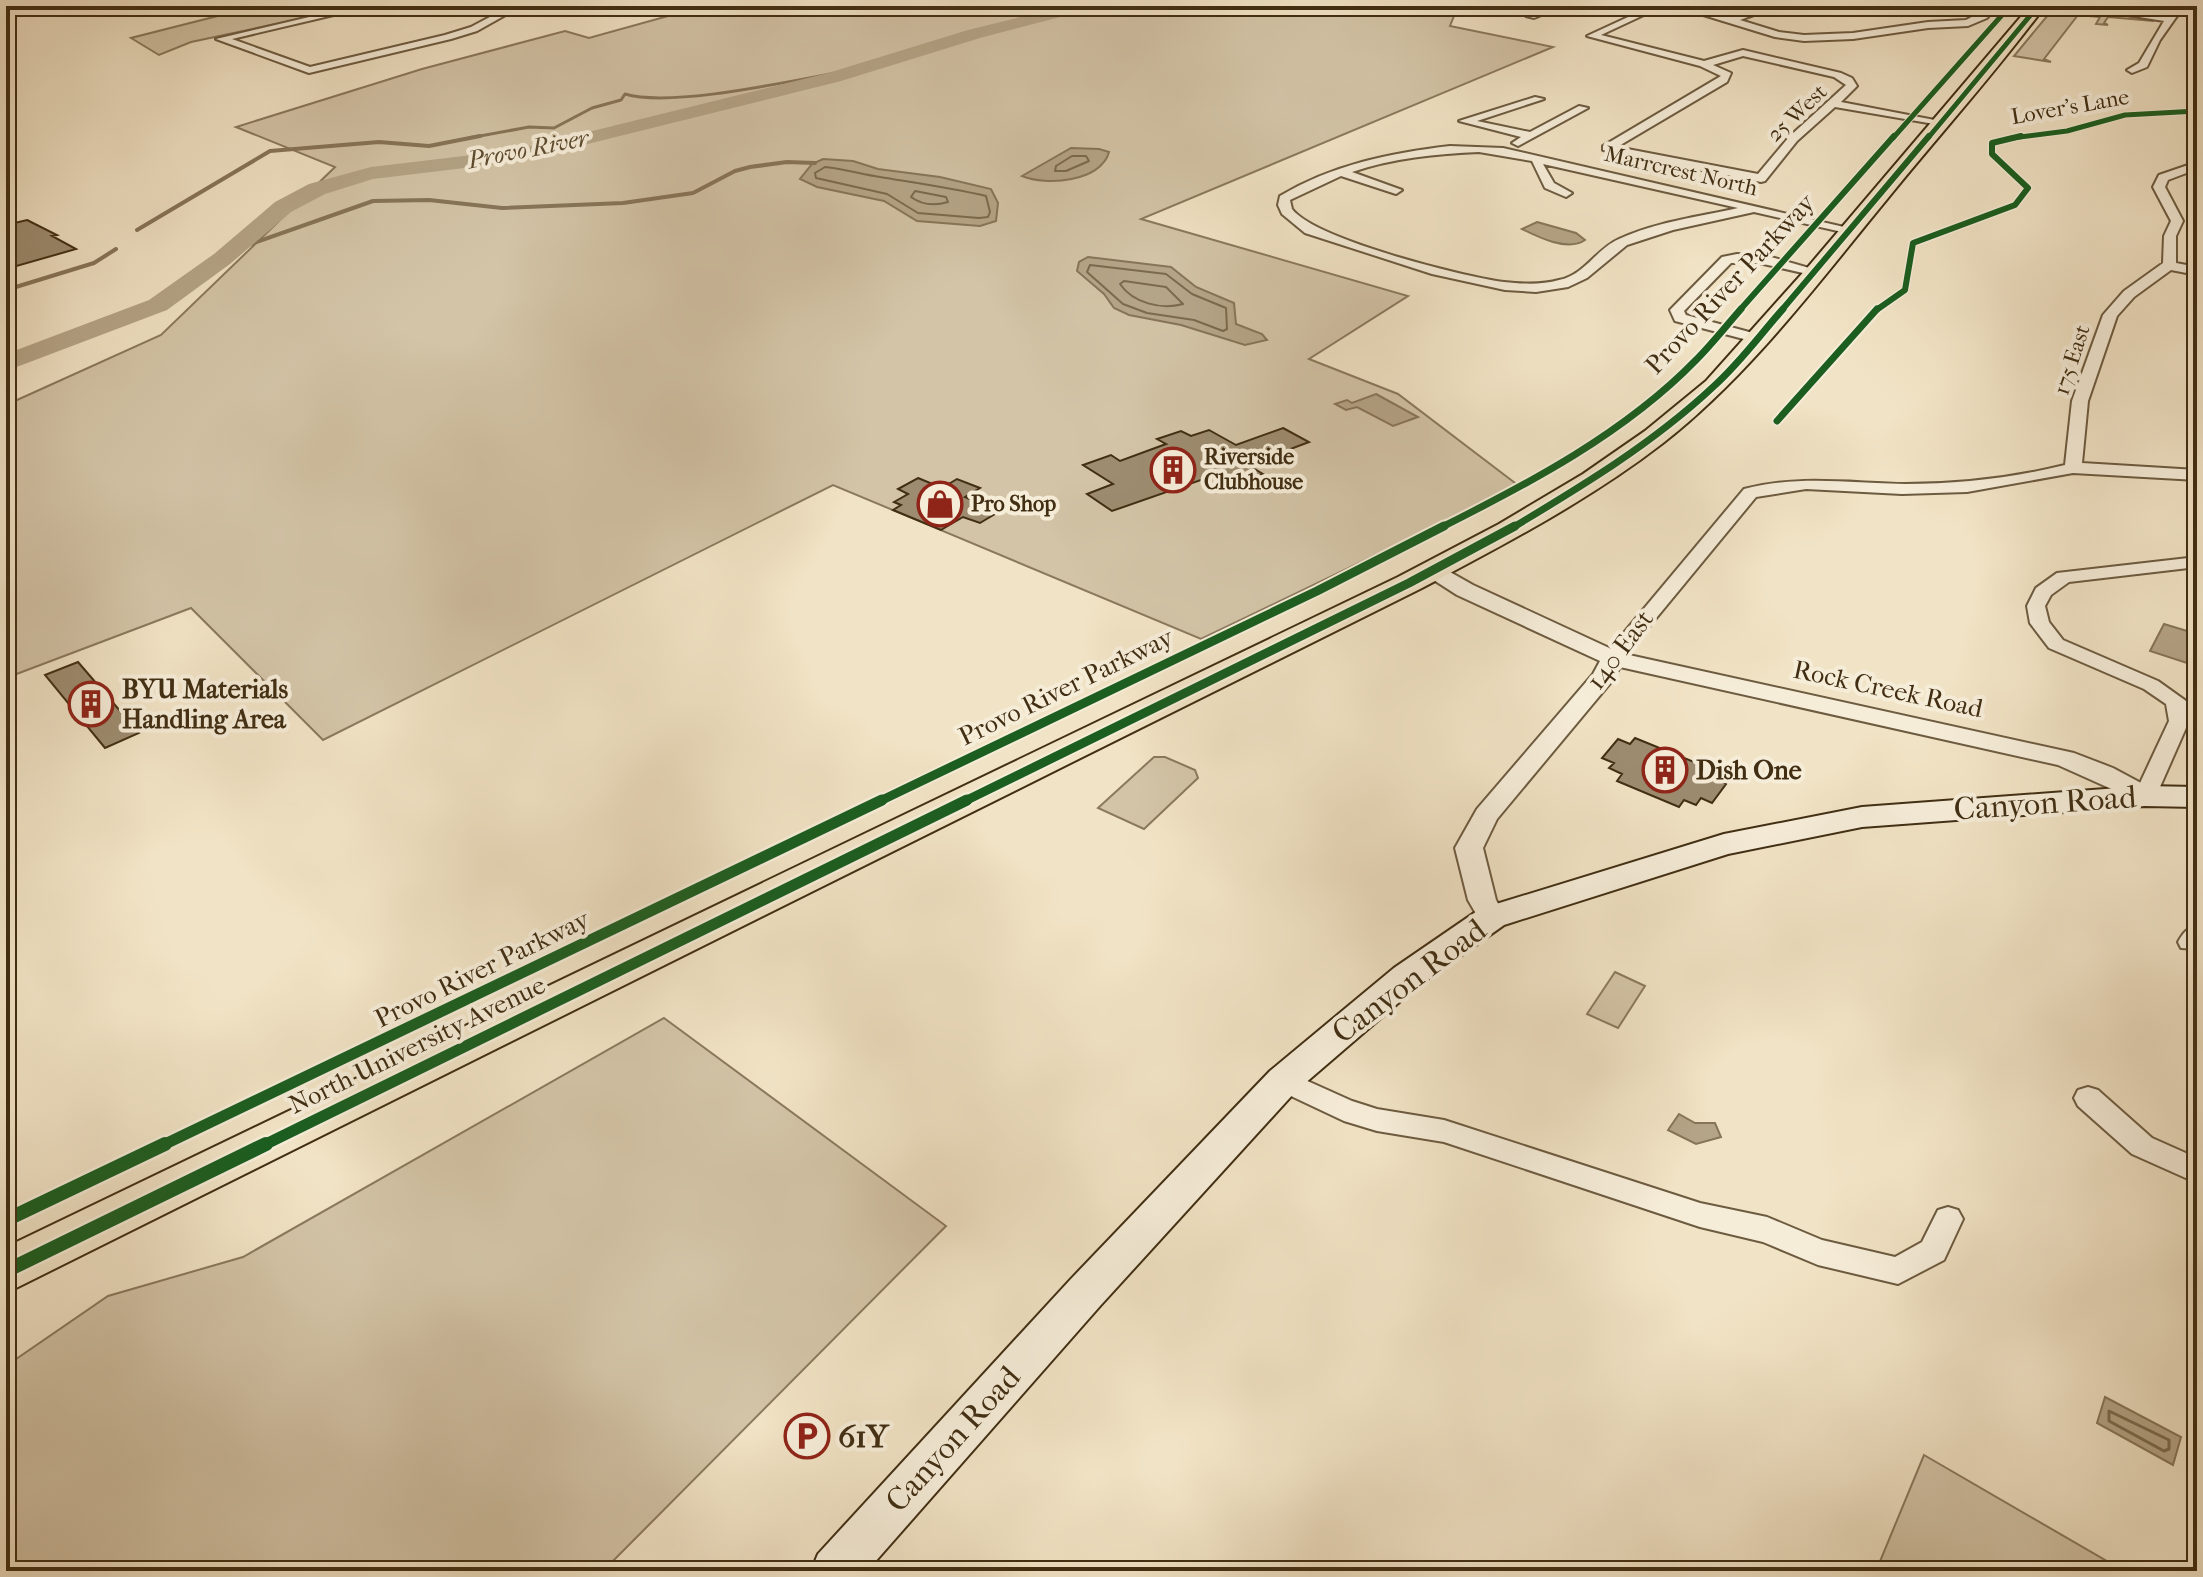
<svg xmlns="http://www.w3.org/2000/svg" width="2203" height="1577" viewBox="0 0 2203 1577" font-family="'IM FELL French Canon',serif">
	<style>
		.green { fill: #d3c4a7; stroke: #8a795d; stroke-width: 2 }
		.water { fill: #b5a588; stroke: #877559; stroke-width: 2 }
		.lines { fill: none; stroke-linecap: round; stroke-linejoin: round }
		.shore-far1 { stroke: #7b6a4e; stroke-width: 2 }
		.shore { stroke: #7b6a4e; stroke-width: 3 }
		.stream-far1 { stroke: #877559; stroke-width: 3 }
		.stream { stroke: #877559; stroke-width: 4 }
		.river { fill: #b5a588; fill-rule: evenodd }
		.building { fill: #9d8c70; stroke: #412e13; stroke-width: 2 }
		.minor-casing { stroke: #6d5b40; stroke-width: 4 }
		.tertiary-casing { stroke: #6d5b40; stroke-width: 4 }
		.secondary-casing { stroke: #412e13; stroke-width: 4 }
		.trunk-casing { stroke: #412e13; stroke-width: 4 }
		.minor { fill: #f6edd9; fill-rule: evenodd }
		.tertiary { fill: #f6edd9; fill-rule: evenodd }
		.secondary { fill: #f6edd9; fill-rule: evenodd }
		.trunk { fill: #f1e3c5; fill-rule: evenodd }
		.cycleway-far5-casing { stroke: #f6edd9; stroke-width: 7 }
		.cycleway-far4-casing { stroke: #f6edd9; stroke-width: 9 }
		.cycleway-far3-casing { stroke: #f6edd9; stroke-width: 11 }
		.cycleway-far2-casing { stroke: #f6edd9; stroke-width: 13 }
		.cycleway-far1-casing { stroke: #f6edd9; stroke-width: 16 }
		.cycleway-casing { stroke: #f6edd9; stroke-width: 19 }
		.cycleway-far5 { stroke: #1b5e20; stroke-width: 5 }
		.cycleway-far4 { stroke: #1b5e20; stroke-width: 6 }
		.cycleway-far3 { stroke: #1b5e20; stroke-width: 7 }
		.cycleway-far2 { stroke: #1b5e20; stroke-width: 9 }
		.cycleway-far1 { stroke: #1b5e20; stroke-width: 11 }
		.cycleway { stroke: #1b5e20; stroke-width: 14 }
		.labels { text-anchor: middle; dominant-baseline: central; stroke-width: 8; stroke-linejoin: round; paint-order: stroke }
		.far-street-label { font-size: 22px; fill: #412e13; stroke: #f6edd9 }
		.far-poi-label { font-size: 22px; font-weight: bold; fill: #412e13; stroke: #f6edd9; text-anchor: start }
		.far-water-label { font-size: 24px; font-style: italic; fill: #5e4c30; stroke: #f6edd9 }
		.street-label { font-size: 26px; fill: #412e13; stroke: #f6edd9 }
		.poi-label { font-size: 26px; font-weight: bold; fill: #412e13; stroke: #f6edd9; text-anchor: start }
		.near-street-label { font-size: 32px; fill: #412e13; stroke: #f6edd9 }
		.near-poi-label { font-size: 32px; font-weight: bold; fill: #412e13; stroke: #f6edd9; text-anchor: start }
	</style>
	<rect width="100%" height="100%" fill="#f1e3c5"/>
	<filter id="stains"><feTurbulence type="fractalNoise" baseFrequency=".0025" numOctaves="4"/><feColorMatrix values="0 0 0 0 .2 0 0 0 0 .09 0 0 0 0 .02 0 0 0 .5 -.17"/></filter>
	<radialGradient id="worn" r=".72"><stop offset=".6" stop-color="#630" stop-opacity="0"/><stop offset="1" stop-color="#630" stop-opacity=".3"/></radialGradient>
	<!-- green -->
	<path class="green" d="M 246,6 L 360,6 L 191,42 L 159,55 L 131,38 L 249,8 Z
		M 704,6 L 1458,6 L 1450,26 L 1553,47 L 1141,219 L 1408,296 L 1309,359 L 1398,394 L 1519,486 L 1201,639 L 833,485 L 323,740 L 191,608 L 6,678 L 6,405 L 161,335 L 335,167 L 236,127 L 422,69 L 565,31 L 589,38 Z
		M 2068,8 L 2151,19 L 2154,21 L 2108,17 L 2104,23 L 2108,25 L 2096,24 L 2100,17 L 2078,15 L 2044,59 L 2051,62 L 2014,56 L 2053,9 Z
		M 1154,757 L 1165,757 L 1195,770 L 1198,778 L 1144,829 L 1098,808 Z
		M 1615,972 L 1645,986 L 1618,1028 L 1587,1014 Z
		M 664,1018 L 946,1226 L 603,1571 L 6,1571 L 6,1366 L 108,1296 L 243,1257 Z
		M 1924,1455 L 2124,1571 L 1876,1571 Z"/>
	<!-- water -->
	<path class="water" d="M 1071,148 L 1099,149 L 1109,152 C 1101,182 1046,186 1022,176 Z
		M 823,159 L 853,161 L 878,169 L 940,177 L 991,189 L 998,203 L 996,221 L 980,226 L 917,221 L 884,201 L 817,187 L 800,179 L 812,164 Z
		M 1537,222 L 1576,233 L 1585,240 C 1568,252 1538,237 1522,229 Z
		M 1088,257 L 1171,267 L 1196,287 L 1234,303 L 1236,324 L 1262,334 L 1267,340 L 1245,345 L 1181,325 L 1129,315 L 1114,308 L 1104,294 L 1077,271 L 1079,262 Z
		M 1376,394 L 1418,417 L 1393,426 L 1357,407 L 1346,410 L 1335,404 L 1347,400 L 1352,403 Z
		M 2164,624 L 2197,634 L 2197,644 L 2187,663 L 2150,651 Z
		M 1679,1114 L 1695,1123 L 1715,1123 L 1721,1137 L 1696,1144 L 1668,1130 Z
		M 2105,1397 L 2181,1437 L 2173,1465 L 2097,1423 Z"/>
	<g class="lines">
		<!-- shore-far1 -->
		<path class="shore-far1" d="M 1072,156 L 1086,156 L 1089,161 L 1066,171 L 1055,171 L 1056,166 Z
			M 825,167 C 845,169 861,174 880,177 C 916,183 951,188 986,196 L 990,212 L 988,217 L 979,218 L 918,213 L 887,194 L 816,178 L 815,173 Z
			M 915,191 L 946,197 L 948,202 C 935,206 922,205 911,197 Z
			M 1090,265 L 1166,274 L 1192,294 L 1226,308 L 1227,329 L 1223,331 L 1194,320 L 1147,313 L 1123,304 L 1087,272 Z
			M 1124,281 L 1166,287 L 1183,304 C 1161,310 1133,303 1120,284 Z"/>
		<!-- shore -->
		<path class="shore" d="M 2109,1411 L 2169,1440 L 2169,1449 L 2164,1451 L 2109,1421 Z"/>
		<!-- stream-far1 -->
		<path class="stream-far1" d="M 469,138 L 529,127 L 554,128 L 592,108 L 621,100 L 625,94 C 675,109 807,77 863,68"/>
		<!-- stream -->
		<path class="stream" d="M 137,230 L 270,151 L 379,142 L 429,146 L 480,136
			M 231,251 L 373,201 L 429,200 L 502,208 L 623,203 L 693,193 L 735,171 L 750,167 L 787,162 L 815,163
			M 6,290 L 94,263 L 116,249"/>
		<!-- river -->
		<path class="river" d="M 1065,6 L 1093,6 L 1091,9 L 980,38 L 841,81 L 515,162 L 373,179 L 325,194 L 291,212 L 230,264 L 167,310 L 6,371 L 6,354 L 149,300 L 214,254 L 275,202 L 309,184 L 371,167 L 515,150 L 828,73 L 968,30 Z"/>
	</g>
	<!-- building -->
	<path class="building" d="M 27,220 L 57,235 L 52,236 L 76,249 L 6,269 L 6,225 Z
		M 1283,428 L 1309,442 L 1248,465 L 1263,474 L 1233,486 L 1215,475 L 1112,511 L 1087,494 L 1113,484 L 1083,465 L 1111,455 L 1120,461 L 1166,444 L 1157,439 L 1181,431 L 1191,436 L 1209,430 L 1236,445 Z
		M 918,478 L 942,488 L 957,479 L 980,488 L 965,497 L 1000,511 L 980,523 L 963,517 L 941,530 L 893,510 L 901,505 L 894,502 L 908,494 L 898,489 Z
		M 78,662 L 139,733 L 105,748 L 45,675 Z
		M 1635,738 L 1721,773 L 1716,779 L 1726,784 L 1712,803 L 1701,798 L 1696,805 L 1684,800 L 1679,807 L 1617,781 L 1622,774 L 1609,768 L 1614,763 L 1602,758 L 1618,739 L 1630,744 Z"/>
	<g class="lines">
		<!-- minor casing -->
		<g class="minor-casing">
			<path id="minor" d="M 356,6 L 372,6 L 232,39 L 310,67 L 445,35 L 471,27 L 503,10 L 511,12 L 477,31 L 451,39 L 309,73 L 216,39 Z
				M 1551,6 L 1564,6 L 1534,18 L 1526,16 Z
				M 1652,6 L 1663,6 L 1601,35 L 1704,61 L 1743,50 L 1841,73 L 1852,78 L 1857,86 L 1841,102 L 1945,122 L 1940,125 L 1835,107 L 1797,141 L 1765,181 L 1761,182 L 1603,150 L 1603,146 L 1721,76 L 1700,66 L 1587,36 ZM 1743,56 L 1834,77 L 1846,85 L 1789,137 L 1758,174 L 1617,147 L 1727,82 L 1731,73 L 1713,65 Z
				M 1687,6 L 1730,17 L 1765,6 L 1778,6 L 1740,20 L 1779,32 L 1804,35 L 1853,33 L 1928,22 L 1966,20 L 1983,11 L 1980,6 L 1989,6 L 1993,11 L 1987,18 L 1968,26 L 1928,28 L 1853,39 L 1804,41 L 1775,37 L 1687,10 Z
				M 2071,6 L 2095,6 L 2168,16 L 2175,6 L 2184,6 L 2160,40 L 2147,67 L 2132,73 L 2127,70 L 2139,63 L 2164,21 Z
				M 1535,97 L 1544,99 L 1477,121 L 1530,132 L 1579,106 L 1588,108 L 1518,146 L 1512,143 L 1521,137 L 1459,121 Z
				M 1450,146 L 1503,148 L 1857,230 L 1851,234 L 1754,212 L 1673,230 L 1627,245 L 1587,278 L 1568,287 L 1536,292 L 1505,290 L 1432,274 L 1305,233 L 1282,214 L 1278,205 L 1280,196 C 1332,165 1390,153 1450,146 ZM 1479,152 L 1532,161 L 1545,188 L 1566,197 L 1572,193 L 1554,183 L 1543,164 L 1738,208 C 1698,217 1656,222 1619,239 C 1596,249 1585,275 1559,280 C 1542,285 1522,284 1504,282 C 1464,277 1314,239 1292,209 L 1290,200 L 1341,176 L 1396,194 L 1402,190 L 1352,172 C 1393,158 1436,154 1479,152 Z
				M 2197,162 L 2197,169 L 2168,180 L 2165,187 L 2183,221 L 2176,236 L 2176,263 L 2197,267 L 2197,275 L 2171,270 L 2134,297 L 2117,316 L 2088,401 L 2082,463 L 2197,470 L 2197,480 L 2073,473 L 1967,492 L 1902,494 L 1806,489 L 1756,497 L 1620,662 L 1606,662 L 1603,658 L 1606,654 L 1744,489 C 1798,475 1849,483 1905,484 C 1959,484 2012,478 2065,465 L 2072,401 L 2103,315 L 2124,291 L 2163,263 L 2164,236 L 2171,221 L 2153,187 L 2159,175 Z
				M 1737,254 L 1771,257 L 1823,272 L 1816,276 L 1759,263 L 1731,263 L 1684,311 L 1686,315 L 1764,336 L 1764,342 L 1759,343 L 1675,321 L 1670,310 L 1722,257 Z
				M 2197,557 L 2197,567 L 2069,582 L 2051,595 L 2045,606 L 2049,622 L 2063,640 L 2158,681 L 2186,701 L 2189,721 L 2156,796 L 2153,801 L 2137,801 L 2134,796 L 2169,721 L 2166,704 L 2144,689 L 2049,648 L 2030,623 L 2027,606 L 2036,588 L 2057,573 Z
				M 2197,925 L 2197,949 L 2181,948 L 2178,942 C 2183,933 2187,928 2197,925 Z
				M 1283,1070 L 1352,1101 L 1377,1109 L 1444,1120 L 1700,1203 L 1767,1217 L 1822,1240 L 1895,1257 L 1922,1242 L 1938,1210 L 1948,1207 L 1958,1210 L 1963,1219 L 1944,1260 L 1898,1284 L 1818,1265 L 1763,1242 L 1700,1227 L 1444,1142 L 1377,1131 L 1344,1121 L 1274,1088 L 1270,1081 L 1274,1074 Z
				M 2088,1087 L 2098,1090 L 2152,1138 L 2197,1158 L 2197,1183 L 2132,1154 L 2078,1106 L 2074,1098 L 2078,1090 Z"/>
		</g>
		<!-- tertiary casing -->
		<g class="tertiary-casing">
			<path id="tertiary" d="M 1434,563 L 1473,585 L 1620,653 L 2074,753 L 2113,768 L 2154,790 L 2158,796 L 2154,802 L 2145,804 L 2058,765 L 1620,667 L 1612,681 L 1497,819 L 1483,848 L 1496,900 L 1506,917 L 1502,924 L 1492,927 L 1482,924 L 1468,900 L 1455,848 L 1477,809 L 1593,674 L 1600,661 L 1457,595 L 1426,575 L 1423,570 L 1426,565 Z"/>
		</g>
		<!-- secondary casing -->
		<g class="secondary-casing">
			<path id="secondary" d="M 2145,786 L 2197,787 L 2197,807 L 2145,806 L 1862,827 L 1728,854 L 1504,925 L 1418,986 L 1296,1091 L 1100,1306 L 867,1571 L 811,1571 L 818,1554 L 1070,1280 L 1270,1071 L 1394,968 L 1480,909 L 1724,834 L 1862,807 Z"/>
		</g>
		<!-- trunk casing -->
		<g class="trunk-casing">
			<path id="trunk" d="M 2030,6 L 2045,6 C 1996,72 1940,134 1888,198 C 1818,283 1750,375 1663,443 C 1588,501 1503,545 1420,589 L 6,1293 L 6,1247 L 1398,577 L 1499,524 L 1583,474 L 1645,431 L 1706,381 L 1808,267 Z"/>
		</g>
		<!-- minor -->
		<use href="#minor" class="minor"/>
		<!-- tertiary -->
		<use href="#tertiary" class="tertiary"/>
		<!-- secondary -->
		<use href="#secondary" class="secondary"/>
		<!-- trunk -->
		<use href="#trunk" class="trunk"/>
		<!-- cycleway-far5 casing -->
		<g class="cycleway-far5-casing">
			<path id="cycleway-far5" d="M 1893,138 L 2010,6
				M 1928,138 L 2038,6
				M 2012,138 L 2067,131 L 2125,115 L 2197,111"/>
		</g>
		<!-- cycleway-far4 casing -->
		<g class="cycleway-far4-casing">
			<path id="cycleway-far4" d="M 1739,311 L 1894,136
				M 1781,311 L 1929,136
				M 1875,311 L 1905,290 L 1913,243 L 2015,205 L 2028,188 L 1992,154 L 1992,143 L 2021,136"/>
		</g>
		<!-- cycleway-far3 casing -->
		<g class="cycleway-far3-casing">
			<path id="cycleway-far3" d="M 1777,421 L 1877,309
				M 1440,528 C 1530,483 1625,433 1696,360 C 1712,344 1726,326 1741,309
				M 1512,528 C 1582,486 1652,444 1713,387 C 1739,364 1760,335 1783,309"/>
		</g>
		<!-- cycleway-far2 casing -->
		<g class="cycleway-far2-casing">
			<path id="cycleway-far2" d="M 878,802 L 1317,591 L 1444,526
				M 963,802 L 1409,583 L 1515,526"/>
		</g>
		<!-- cycleway-far1 casing -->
		<g class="cycleway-far1-casing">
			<path id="cycleway-far1" d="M 161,1146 L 882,800
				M 262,1146 L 967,800"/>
		</g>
		<!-- cycleway casing -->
		<g class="cycleway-casing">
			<path id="cycleway" d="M 6,1220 L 165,1144
				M 6,1271 L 266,1144"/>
		</g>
		<!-- cycleway-far5 -->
		<use href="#cycleway-far5" class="cycleway-far5"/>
		<!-- cycleway-far4 -->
		<use href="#cycleway-far4" class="cycleway-far4"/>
		<!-- cycleway-far3 -->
		<use href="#cycleway-far3" class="cycleway-far3"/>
		<!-- cycleway-far2 -->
		<use href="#cycleway-far2" class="cycleway-far2"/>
		<!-- cycleway-far1 -->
		<use href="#cycleway-far1" class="cycleway-far1"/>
		<!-- cycleway -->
		<use href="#cycleway" class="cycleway"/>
	</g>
	<!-- icons -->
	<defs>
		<g id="building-ring" transform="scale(2.3)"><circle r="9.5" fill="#f6edd9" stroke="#8f2418" stroke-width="1.5"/><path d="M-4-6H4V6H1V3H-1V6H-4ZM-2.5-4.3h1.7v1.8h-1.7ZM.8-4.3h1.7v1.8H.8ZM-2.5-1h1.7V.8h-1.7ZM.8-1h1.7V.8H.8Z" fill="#8f2418"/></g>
		<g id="shop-ring" transform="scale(2.3)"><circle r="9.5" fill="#f6edd9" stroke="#8f2418" stroke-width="1.5"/><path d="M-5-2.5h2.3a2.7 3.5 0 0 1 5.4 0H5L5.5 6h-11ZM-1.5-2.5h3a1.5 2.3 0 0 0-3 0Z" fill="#8f2418"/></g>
		<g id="parking-ring" transform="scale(2.3)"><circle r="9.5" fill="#f6edd9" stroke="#8f2418" stroke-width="1.5"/><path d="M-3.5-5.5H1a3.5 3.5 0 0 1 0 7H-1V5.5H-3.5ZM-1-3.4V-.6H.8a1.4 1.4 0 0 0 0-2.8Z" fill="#8f2418"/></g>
	</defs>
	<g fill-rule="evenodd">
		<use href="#building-ring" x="1173" y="470"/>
		<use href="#shop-ring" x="940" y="504"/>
		<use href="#building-ring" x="91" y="704"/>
		<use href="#building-ring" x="1665" y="770"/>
		<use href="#parking-ring" x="807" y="1436"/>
	</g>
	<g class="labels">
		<!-- far-street labels -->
		<g class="far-street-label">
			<text transform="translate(2070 107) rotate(-10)">Lover's Lane</text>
			<text transform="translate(1797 113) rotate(-43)">25 West</text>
			<text transform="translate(1681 171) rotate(13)">Marrcrest North</text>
			<text transform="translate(2072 360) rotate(-72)">175 East</text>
		</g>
		<!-- far-poi labels -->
		<g class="far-poi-label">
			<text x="1204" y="457">Riverside<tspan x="1204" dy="25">Clubhouse</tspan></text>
			<text x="971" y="504">Pro Shop</text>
		</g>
		<!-- far-water labels -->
		<g class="far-water-label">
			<text transform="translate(528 149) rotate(-11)">Provo River</text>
		</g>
		<!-- street labels -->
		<g class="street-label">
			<text transform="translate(1730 284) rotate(-47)">Provo River Parkway</text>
			<text transform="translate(1620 650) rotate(-53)">140 East</text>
			<text transform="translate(1066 687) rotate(-26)">Provo River Parkway</text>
			<text transform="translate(1888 689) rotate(12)">Rock Creek Road</text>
			<text transform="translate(482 969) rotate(-26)">Provo River Parkway</text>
			<text transform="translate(417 1045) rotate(-26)">North University Avenue</text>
		</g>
		<!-- poi labels -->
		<g class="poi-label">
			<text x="122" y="689">BYU Materials<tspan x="122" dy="30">Handling Area</tspan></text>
			<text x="1696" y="770">Dish One</text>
		</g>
		<!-- near-street labels -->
		<g class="near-street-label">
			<text transform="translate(2045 803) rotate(-4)">Canyon Road</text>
			<text transform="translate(1409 981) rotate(-37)">Canyon Road</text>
			<text transform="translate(953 1439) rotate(-48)">Canyon Road</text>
		</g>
		<!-- near-poi labels -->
		<g class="near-poi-label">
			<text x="838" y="1436">61Y</text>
		</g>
	</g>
	<!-- margin -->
	<rect width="2203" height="1577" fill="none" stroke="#f1e3c5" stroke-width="32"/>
	<rect x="8" y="8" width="2187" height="1561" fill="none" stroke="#412e13" stroke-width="4"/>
	<rect x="16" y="16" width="2171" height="1545" fill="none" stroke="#412e13" stroke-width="2"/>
	<rect width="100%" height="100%" filter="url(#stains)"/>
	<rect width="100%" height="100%" fill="url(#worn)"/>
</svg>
